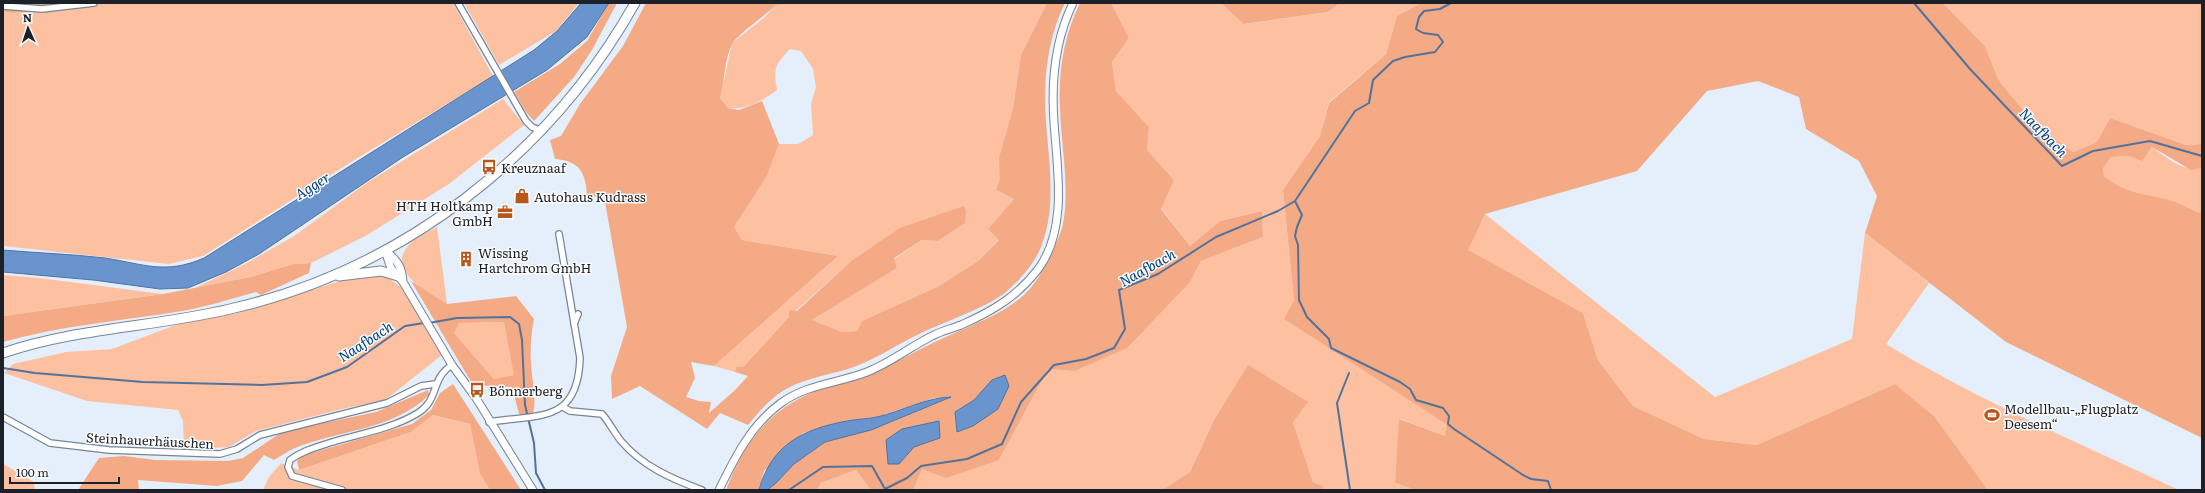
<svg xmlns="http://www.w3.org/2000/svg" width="2205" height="493" viewBox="0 0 2205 493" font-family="Literata,serif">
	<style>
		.green { fill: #fdc0a1 }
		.forest { fill: #f3aa85; fill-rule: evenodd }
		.water { fill: #6994ce; stroke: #52729c }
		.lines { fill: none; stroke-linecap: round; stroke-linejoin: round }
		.stream { stroke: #52729c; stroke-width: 2 }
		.minor-casing { stroke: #778598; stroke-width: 8 }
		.tertiary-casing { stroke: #778598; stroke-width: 9 }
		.primary-casing { stroke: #778598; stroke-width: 11 }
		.minor { stroke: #fff; stroke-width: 5.5 }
		.tertiary { stroke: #fff; stroke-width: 7 }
		.primary { stroke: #fff; stroke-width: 9 }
		.labels { text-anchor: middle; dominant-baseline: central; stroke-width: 3; stroke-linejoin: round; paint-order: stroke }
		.poi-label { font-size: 13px; fill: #1c2129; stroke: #fbfbfb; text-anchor: start }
		.street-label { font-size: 13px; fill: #1c2129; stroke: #fbfbfb }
		.water-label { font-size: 14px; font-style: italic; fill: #014186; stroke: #fbfbfb }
	</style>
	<rect width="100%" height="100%" fill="#e5effb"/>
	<!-- green -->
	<path class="green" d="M 98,3 L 453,3 L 493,76 L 356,159 L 203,256 L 169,264 L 3,246 L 3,11 L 12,13 L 98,6 Z
		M 464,3 L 579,3 L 556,31 L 499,65 Z
		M 795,3 L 1047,3 L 1021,55 L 1013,108 L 1000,159 L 1000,178 L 996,190 L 1014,199 L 988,229 L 999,239 L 978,261 L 939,286 L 862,321 L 857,331 L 842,332 L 812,320 L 897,268 L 894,259 L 922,240 L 938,241 L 965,223 L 850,262 L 789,317 L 744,366 L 736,367 L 735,372 L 714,366 L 838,256 L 742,240 L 734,227 L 767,176 L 779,144 L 798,144 L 813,135 L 811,104 L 816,87 L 813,69 L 801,51 L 790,49 C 775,65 773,68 777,90 C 762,101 747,110 728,108 L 720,98 L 732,43 L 765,17 L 776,5 Z
		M 1111,3 L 1221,3 L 1245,24 L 1328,12 L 1340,3 L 1421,3 L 1397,16 L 1386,54 L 1329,102 L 1320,136 L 1283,190 L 1294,301 L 1287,321 L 1445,423 L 1445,436 L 1400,419 L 1395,483 L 1416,490 L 1323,490 L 1323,486 L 1313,482 L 1293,422 L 1248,366 L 1214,420 L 1190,472 L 1162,490 L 913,490 L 922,468 L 999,460 L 1048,369 L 1074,371 L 1190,282 L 1201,261 L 1263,237 L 1262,211 L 1220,221 L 1190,246 L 1161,208 L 1174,180 L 1147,150 L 1149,127 L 1116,91 L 1112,62 L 1129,38 Z
		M 1943,3 L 2202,3 L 2202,144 L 2186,145 L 2110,118 L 2097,142 L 2073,152 L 2033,122 L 1999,81 L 1985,46 Z
		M 503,99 L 524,125 L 449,184 L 367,235 L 311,263 L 293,264 L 251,277 L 195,288 L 245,264 L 294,236 L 368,182 Z
		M 2152,147 C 2167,158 2183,172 2202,168 L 2202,213 C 2193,212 2185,205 2176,202 C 2147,193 2129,196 2104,176 L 2103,168 L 2111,157 L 2129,156 L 2142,160 Z
		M 1485,214 L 1715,397 L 1852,339 L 1865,233 L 1929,283 L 1886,344 C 1979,401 2081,444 2179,490 L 1988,490 L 1934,416 L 1895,384 L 1757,445 L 1704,439 L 1633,406 L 1598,360 L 1583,313 L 1467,250 Z
		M 437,227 L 447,304 C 429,293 386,272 408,246 C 414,238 428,232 437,227 Z
		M 374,274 L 386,276 L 402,288 L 442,355 L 384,401 L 346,408 L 256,431 L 229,447 L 184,450 L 183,421 L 178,410 L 87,401 L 4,373 L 13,364 L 66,352 L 112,349 L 181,323 L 238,313 L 340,281 Z
		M 3,275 L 39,278 L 163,294 L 3,316 Z
		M 504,322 L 515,375 L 494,379 L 454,333 L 458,323 Z
		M 433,415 L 470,424 L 480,474 L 490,490 L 263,490 L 269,477 L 281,463 L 299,470 L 411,432 Z
		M 3,464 L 34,482 L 35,490 L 3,490 Z
		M 856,470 L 871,490 L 817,490 L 821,483 Z"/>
	<!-- forest -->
	<path class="forest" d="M 3,3 L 98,3 L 98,6 L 12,13 L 3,11 Z
		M 609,3 L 617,3 L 592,50 L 574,77 L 534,121 L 526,112 L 514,92 L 560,64 L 587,41 Z
		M 646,3 L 795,3 L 776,5 C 767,14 735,37 732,44 C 724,60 725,81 720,98 L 728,108 L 739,110 L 762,101 L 779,144 L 767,176 L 734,227 L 742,240 L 838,256 L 714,366 L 691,362 L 695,378 L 686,397 L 699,401 L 711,402 L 709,413 L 734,391 L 748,376 L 735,372 L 736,367 L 744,366 L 789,317 L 789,310 L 797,311 L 850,262 L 900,228 L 964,206 L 966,212 L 965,223 L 938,241 L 922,240 L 894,258 L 897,268 L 812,320 L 842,332 L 857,331 L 862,321 L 939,286 L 978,261 L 999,240 L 988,229 L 1014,199 L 996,190 L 1000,178 L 999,159 L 1013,108 L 1021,55 L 1047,3 L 1065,3 C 1051,31 1045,65 1045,97 C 1045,146 1060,199 1041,247 C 1035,263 1019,281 1006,292 C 986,308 946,321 921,333 C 897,344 874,361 848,369 C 828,375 807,378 788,388 C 772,396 759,412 748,425 L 720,413 L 707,429 L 640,386 L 612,399 L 611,376 L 627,327 L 604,196 L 587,197 C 586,174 581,161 555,159 L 550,140 L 561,136 L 580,104 L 623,46 Z
		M 1080,3 L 1111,3 L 1129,38 L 1112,62 L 1116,91 L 1149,127 L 1147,150 L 1174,180 L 1161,209 L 1190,246 L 1220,221 L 1262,211 L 1263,237 L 1201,261 L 1190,282 L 1127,348 L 1074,371 L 1048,369 L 999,460 L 946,478 L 922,469 L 913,490 L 871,490 L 856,470 L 821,483 L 817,490 L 767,490 L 794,464 L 825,442 L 871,430 L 949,398 L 934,398 L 877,417 L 846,421 L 803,433 L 764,471 L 759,490 L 726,490 C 743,445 767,411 813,392 C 830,384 851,383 868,376 C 896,363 922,347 950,335 C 976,323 1006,313 1027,292 C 1035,284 1042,272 1047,261 C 1053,249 1060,237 1063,224 C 1070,188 1061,144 1060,108 C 1058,72 1064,35 1080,3 ZM 974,400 L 957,432 L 955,412 ZM 939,421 L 940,438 L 914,447 Z
		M 1221,3 L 1340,3 L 1328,12 L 1244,24 Z
		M 1421,3 L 1943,3 L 1985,46 L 1999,81 L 2033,122 L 2073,152 L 2097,142 L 2110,118 L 2186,145 L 2202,144 L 2202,168 L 2191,170 L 2152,147 L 2142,161 L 2129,156 L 2111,157 L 2103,168 L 2104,176 C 2129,196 2148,193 2176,202 C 2185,205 2193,212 2202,213 L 2202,438 L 2006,342 L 1865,233 L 1877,196 L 1859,161 L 1806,129 L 1799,97 L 1758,81 L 1707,91 L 1637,171 L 1485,214 L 1468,250 L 1583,313 L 1598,360 L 1633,406 L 1704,439 L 1757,445 L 1895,384 L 1934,416 L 1988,490 L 1416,490 L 1395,483 L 1399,419 L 1445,436 L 1446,424 L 1284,319 L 1294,301 L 1283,190 L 1320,136 L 1329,103 L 1386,54 L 1397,16 Z
		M 311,263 L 309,273 L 261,295 L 256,292 C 230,299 203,308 176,312 C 118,321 60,326 3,342 L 3,316 L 163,294 L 251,277 L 293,264 Z
		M 411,281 L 447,304 L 516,296 L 534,319 C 531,334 530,349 531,364 C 532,382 537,396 533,414 L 519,414 L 512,387 L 473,385 ZM 504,322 L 514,375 L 494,379 L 454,333 L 459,323 Z
		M 1248,365 L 1308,402 L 1293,422 L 1313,482 L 1323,486 L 1323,490 L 1162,490 L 1190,472 L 1214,420 Z
		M 453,384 L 521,490 L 490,490 L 480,474 L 470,424 L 433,415 L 411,432 L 299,470 L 297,461 L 301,456 L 412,424 L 431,410 L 440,393 Z
		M 428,390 L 429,395 C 394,430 339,430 295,448 C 288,451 281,456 274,460 L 264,455 L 242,481 L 217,486 L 138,480 L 139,490 L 78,490 L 99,458 L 124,456 L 155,460 L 228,461 L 243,458 L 282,432 L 376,412 Z"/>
	<!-- water -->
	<path class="water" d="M 581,3 L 609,3 L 587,37 L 547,70 L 403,157 L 259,254 L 226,272 L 188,288 L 160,289 L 93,280 L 3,272 L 3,250 C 37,253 71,254 105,258 C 144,264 165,275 204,258 L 534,50 L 557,31 Z
		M 1005,375 L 1009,386 L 998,409 L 973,426 L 957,432 L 955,412 L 974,400 L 992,380 Z
		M 951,397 L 871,430 L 825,442 L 794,464 L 775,484 L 767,490 L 759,490 C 771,445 803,429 847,421 C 857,419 867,419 877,417 C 903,411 924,398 951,397 Z
		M 939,421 L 940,438 L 914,447 L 899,464 L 888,464 L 886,440 L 902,429 Z"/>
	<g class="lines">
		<!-- stream -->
		<path class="stream" d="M 1914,3 L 1970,69 L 2062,166 L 2093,151 L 2150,141 L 2202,156
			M 1295,201 L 1302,215 L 1297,227 L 1295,236 L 1298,245 L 1299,300 L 1307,317 L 1329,339 L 1331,348 L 1400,382 L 1410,389 L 1416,400 L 1443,408 L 1449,416 L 1448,424 L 1454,429 L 1523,475 L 1531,479 L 1548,481 L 1551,490
			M 429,323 L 457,318 L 510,317 L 519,324 L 522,340 L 525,405 L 534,443 L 536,473 L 545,490
			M 3,368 L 35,373 L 143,382 L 262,385 L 307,382 L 347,367 L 405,326 L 424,323
			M 1349,373 L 1337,403 L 1350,490
			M 789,490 L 823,467 L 872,466 L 885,489 L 907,478 L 921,466 L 967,459 L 1002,444 L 1021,402 L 1054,365 L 1086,359 L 1114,348 L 1125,329 L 1119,290 L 1158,274 L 1216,237 L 1278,211 L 1295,201 L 1355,111 L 1369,103 L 1373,80 L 1393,61 L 1405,57 L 1435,52 L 1443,42 L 1438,35 L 1423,33 L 1416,29 L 1419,17 L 1424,11 L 1440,9 L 1451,3"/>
		<!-- minor casing -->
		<g class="minor-casing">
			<path id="minor" d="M 458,3 L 526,121 L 532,127 L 542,131
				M 3,6 L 42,9 L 94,3
				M 574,324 L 578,314
				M 563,407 L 570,411 L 602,414 C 609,422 614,432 621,441 C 642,466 672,479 702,490
				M 3,417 L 50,443 L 109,450 L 220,454 L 237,449 L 260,435 L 387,403 L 421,386 L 435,384
				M 489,422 C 539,414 578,424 580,358 L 559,234
				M 342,490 L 292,476 L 288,467 L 290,460 C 302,451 314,448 329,443 C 358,434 392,429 418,413 C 440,399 430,379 452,365"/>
		</g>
		<!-- tertiary casing -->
		<g class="tertiary-casing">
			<path id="tertiary" d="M 385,251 L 391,268 L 403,282 L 452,365 L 476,398 L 533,490
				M 385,251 C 397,259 402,267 403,282
				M 719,490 C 735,457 751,425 781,403 C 807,384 839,383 867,372 C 890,363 910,347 932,336 C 941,331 951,329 961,325 C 993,311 1018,296 1039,268 C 1068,227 1057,168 1054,122 C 1051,81 1055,40 1073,3"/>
		</g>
		<!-- primary casing -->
		<g class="primary-casing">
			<path id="primary" d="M 339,276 L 381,271 L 398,276
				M 3,353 C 76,328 155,327 230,309 C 402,270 549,156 635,3"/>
		</g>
		<!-- minor -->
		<use href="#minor" class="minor"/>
		<!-- tertiary -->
		<use href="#tertiary" class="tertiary"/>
		<!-- primary -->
		<use href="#primary" class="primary"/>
	</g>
	<!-- icons -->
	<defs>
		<g id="bus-bare" transform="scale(1.2)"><path d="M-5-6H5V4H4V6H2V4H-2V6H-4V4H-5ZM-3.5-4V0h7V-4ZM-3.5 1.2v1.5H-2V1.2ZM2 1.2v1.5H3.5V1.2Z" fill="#b85719" stroke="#fbfbfb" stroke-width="2.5" paint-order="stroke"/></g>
		<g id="shop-bare" transform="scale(1.2)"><path d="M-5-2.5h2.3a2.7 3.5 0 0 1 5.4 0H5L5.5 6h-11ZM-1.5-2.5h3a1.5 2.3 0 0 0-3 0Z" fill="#b85719" stroke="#fbfbfb" stroke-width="2.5" paint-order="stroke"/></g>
		<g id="office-bare" transform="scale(1.2)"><path d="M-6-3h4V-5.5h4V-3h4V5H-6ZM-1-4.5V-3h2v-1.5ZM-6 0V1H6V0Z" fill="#b85719" stroke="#fbfbfb" stroke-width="2.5" paint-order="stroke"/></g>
		<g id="building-bare" transform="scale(1.2)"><path d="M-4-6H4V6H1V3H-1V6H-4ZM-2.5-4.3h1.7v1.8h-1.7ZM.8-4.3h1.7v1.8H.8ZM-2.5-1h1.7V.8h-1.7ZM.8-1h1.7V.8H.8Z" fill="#b85719" stroke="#fbfbfb" stroke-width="2.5" paint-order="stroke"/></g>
		<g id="stadium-bare" transform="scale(1.2)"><path d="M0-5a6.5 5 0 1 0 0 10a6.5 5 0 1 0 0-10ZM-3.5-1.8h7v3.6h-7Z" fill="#b85719" stroke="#fbfbfb" stroke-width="2.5" paint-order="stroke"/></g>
	</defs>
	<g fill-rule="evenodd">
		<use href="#bus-bare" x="489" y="167"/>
		<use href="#shop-bare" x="522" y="196"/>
		<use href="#office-bare" x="505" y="212"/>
		<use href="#building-bare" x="466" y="259"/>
		<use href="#bus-bare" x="477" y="390"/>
		<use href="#stadium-bare" x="1992" y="415"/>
	</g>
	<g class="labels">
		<!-- poi labels -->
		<g class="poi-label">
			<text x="501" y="167">Kreuznaaf</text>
			<text x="534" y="196">Autohaus Kudrass</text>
			<text x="493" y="205" text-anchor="end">HTH Holtkamp<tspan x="493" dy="15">GmbH</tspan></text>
			<text x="478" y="252">Wissing<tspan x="478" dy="15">Hartchrom GmbH</tspan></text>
			<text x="489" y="390">Bönnerberg</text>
			<text x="2004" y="408">Modellbau-„Flugplatz<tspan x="2004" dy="15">Deesem“</tspan></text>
		</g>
		<!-- street labels -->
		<g class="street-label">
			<text transform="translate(150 440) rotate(3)">Steinhauerhäuschen</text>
		</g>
		<!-- water labels -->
		<g class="water-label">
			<text transform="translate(2044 132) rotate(46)">Naafbach</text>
			<text transform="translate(312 185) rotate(-32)">Agger</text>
			<text transform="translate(1147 267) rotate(-29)">Naafbach</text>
			<text transform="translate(365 341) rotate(-33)">Naafbach</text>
		</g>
	</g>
	<!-- border -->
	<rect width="2205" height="493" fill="none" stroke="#1c2129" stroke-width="8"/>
	<!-- north arrow -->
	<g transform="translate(28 28) rotate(357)" stroke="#fbfbfb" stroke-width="3" paint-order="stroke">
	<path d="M0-3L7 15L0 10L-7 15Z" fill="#1c2129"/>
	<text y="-6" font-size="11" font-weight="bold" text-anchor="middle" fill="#1c2129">N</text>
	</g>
	<!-- scale -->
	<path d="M10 477v6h109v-6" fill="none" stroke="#1c2129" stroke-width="2"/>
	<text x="16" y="477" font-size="12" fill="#1c2129" stroke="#fbfbfb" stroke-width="3" paint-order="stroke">100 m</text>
</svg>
